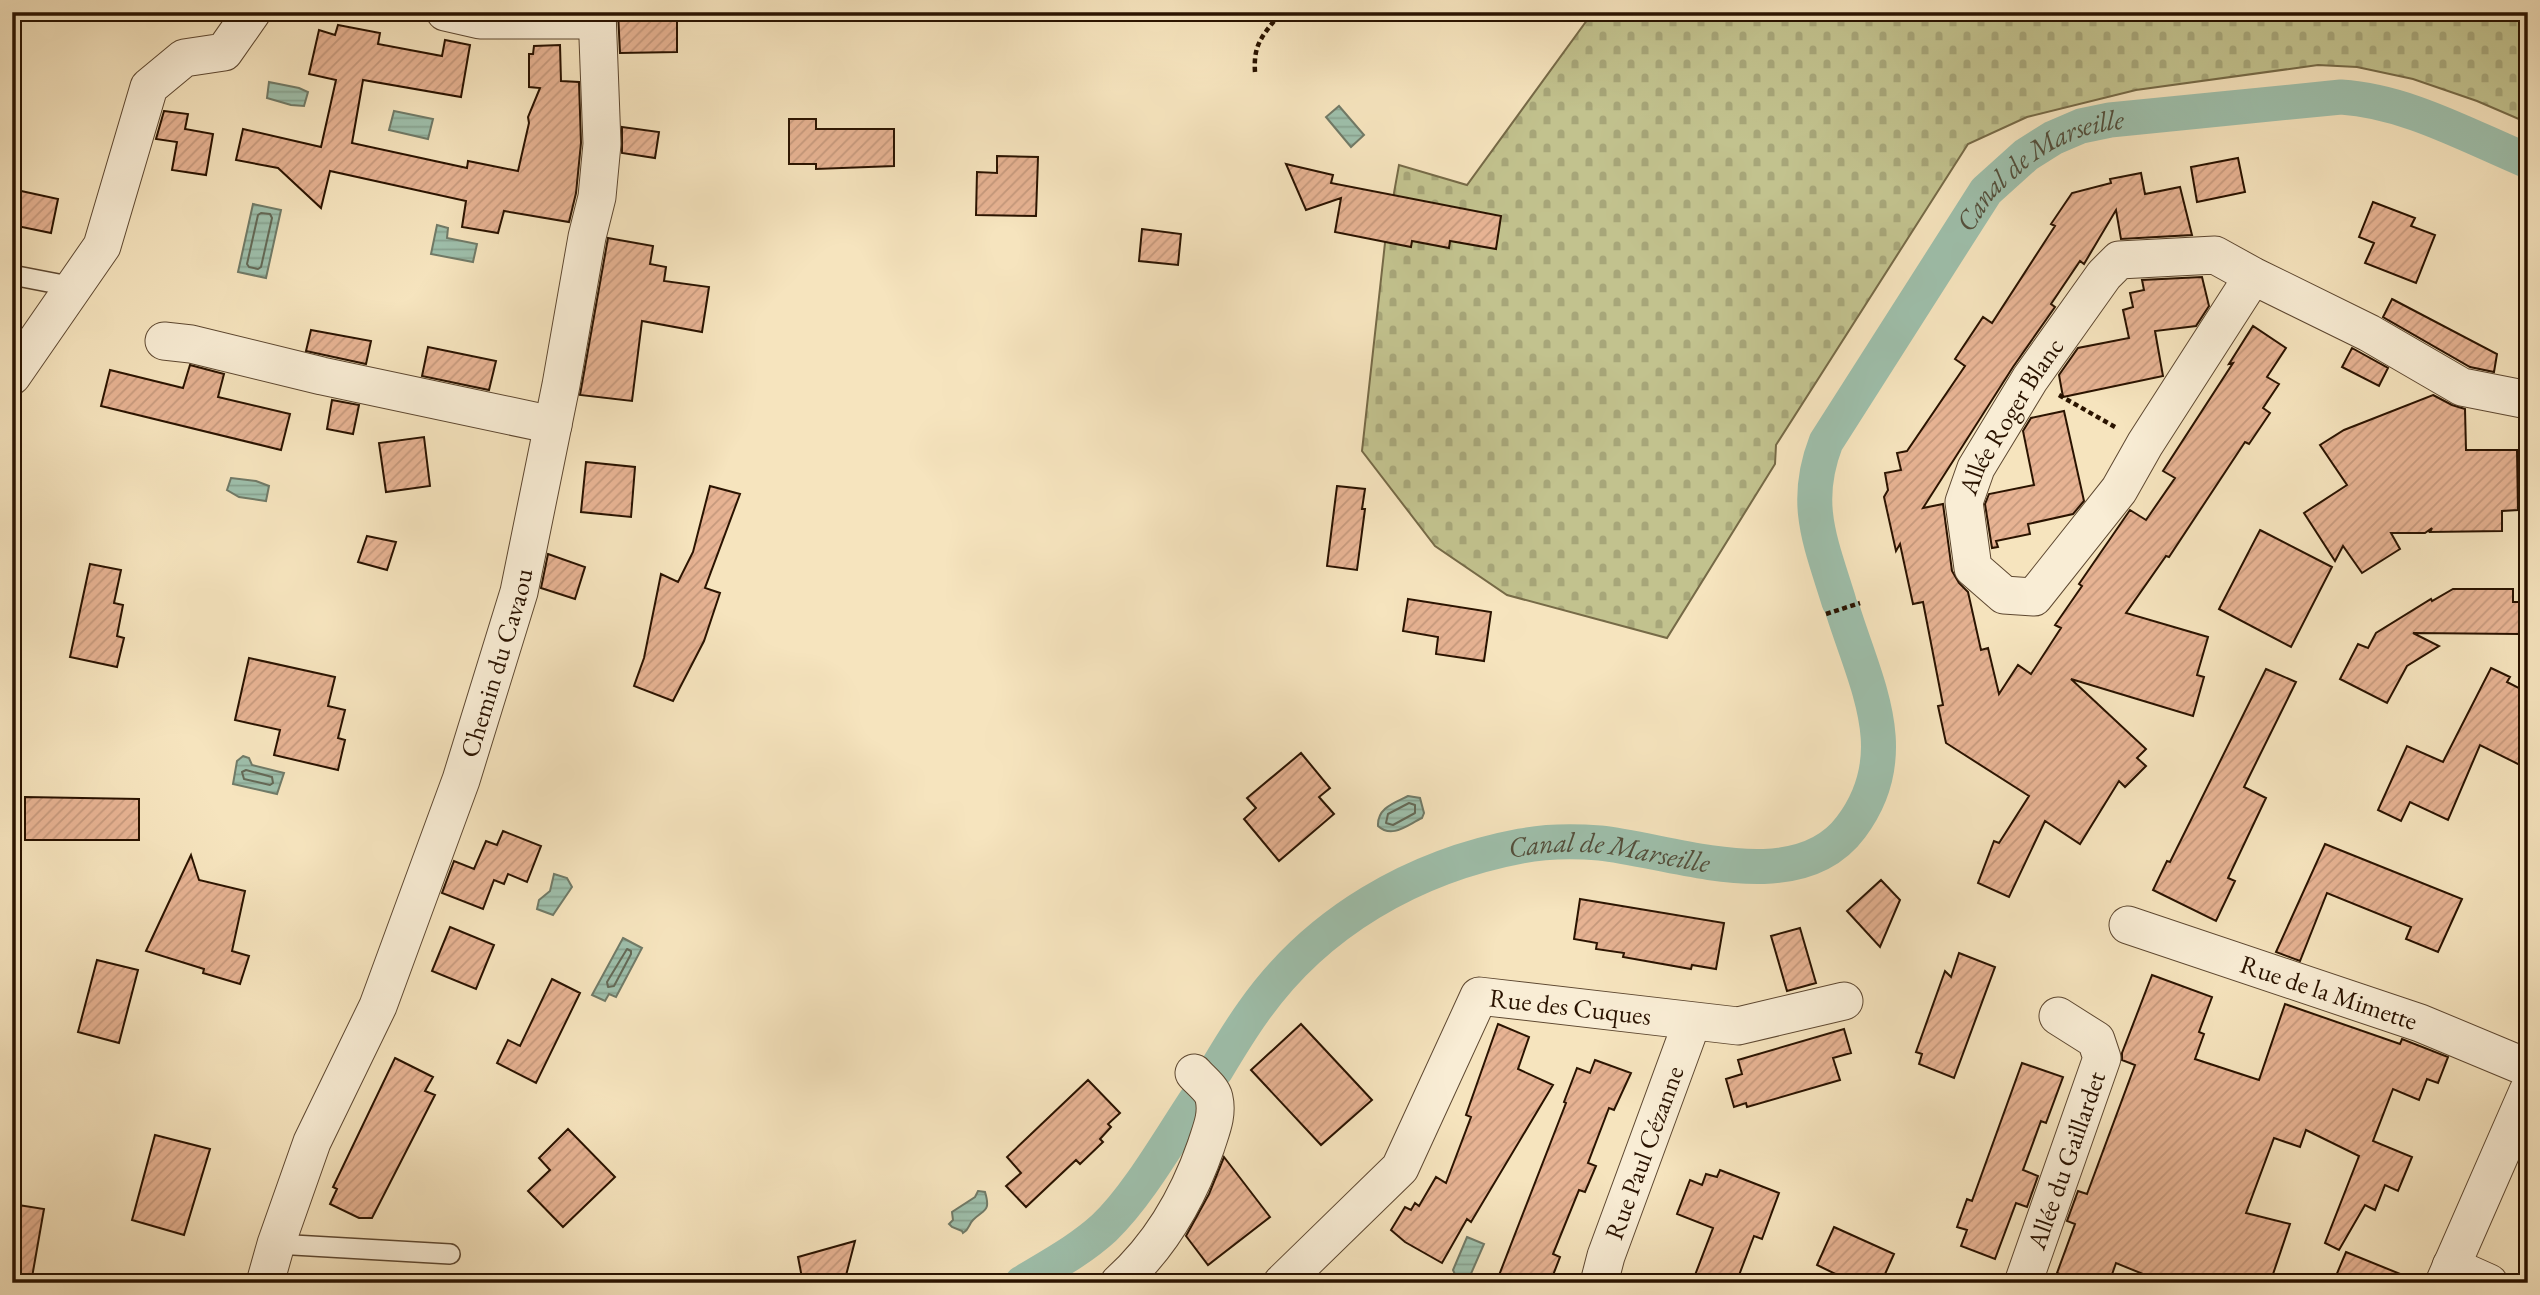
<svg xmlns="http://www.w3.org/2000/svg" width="2540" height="1295" viewBox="0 0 2540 1295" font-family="'EB Garamond',serif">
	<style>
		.cemetery { fill: url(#cemetery-stones); stroke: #766a47; stroke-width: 2 }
		.water { fill: url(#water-rules); stroke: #707a67; stroke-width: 2 }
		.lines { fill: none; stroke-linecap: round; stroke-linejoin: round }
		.shore { stroke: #646956; stroke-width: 2 }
		.canal { stroke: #9ebfab; stroke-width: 35 }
		.building { fill: url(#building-hatch); stroke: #2a1300; stroke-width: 2 }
		.service-casing { stroke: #5d4730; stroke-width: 22 }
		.minor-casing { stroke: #5d4730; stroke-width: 39 }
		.path { stroke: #2a1300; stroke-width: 4.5; stroke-dasharray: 5 3.5; stroke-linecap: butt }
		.service { stroke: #f9edd5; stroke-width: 19 }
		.minor { stroke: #f9edd5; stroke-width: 37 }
		.labels { text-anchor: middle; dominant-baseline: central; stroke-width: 6; stroke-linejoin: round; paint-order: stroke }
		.street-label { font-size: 26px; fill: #2a1300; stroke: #f9edd5 }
		.water-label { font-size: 28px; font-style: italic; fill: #534f3c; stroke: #f9edd5 }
	</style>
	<defs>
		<pattern id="cemetery-stones" width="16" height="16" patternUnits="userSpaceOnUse" patternTransform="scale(1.75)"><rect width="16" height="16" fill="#c2c28e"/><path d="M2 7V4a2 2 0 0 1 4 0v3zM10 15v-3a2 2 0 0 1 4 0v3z" fill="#a7a679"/></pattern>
		<pattern id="water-rules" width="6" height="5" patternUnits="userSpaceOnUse" patternTransform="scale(1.75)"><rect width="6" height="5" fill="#9ebfab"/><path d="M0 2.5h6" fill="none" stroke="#88a391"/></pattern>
		<pattern id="building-hatch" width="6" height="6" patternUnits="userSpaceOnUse" patternTransform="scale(1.75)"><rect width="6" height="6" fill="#e7b393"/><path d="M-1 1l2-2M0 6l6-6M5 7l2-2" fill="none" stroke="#c6997d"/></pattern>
	</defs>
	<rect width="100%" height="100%" fill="#f6e4be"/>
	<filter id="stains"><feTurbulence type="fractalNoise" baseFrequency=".00286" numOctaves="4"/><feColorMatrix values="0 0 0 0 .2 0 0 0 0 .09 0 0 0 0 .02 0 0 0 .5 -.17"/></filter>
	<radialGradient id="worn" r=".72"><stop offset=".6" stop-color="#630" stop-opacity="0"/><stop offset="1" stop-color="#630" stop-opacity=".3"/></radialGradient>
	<!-- cemetery -->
	<path class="cemetery" d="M 1593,12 L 2528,12 L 2528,123 L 2477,101 L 2413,79 L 2357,67 L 2318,65 L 2136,90 L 2027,117 L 1968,144 L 1776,445 L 1775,464 L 1667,638 L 1507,595 L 1435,546 L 1362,451 L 1385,243 L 1399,165 L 1467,185 Z"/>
	<!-- water -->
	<path class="water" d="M 269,82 L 299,88 L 308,92 L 304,106 L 291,105 L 267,98 Z
		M 1339,106 L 1364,135 L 1351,147 L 1326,117 Z
		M 394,111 L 433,119 L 428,139 L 389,130 Z
		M 253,204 L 281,210 L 266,278 L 238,272 Z
		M 437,225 L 448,228 L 447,238 L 477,244 L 473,262 L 431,254 Z
		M 231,478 L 256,481 L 269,486 L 266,501 L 239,497 L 227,490 Z
		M 243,756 L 249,758 L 252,765 L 284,773 L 277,794 L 233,784 L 237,761 Z
		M 1408,796 L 1420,798 L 1424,813 L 1422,818 C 1407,825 1392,839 1378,826 C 1377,808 1394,803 1408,796 Z
		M 554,874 L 567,878 L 572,887 L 553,915 L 537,909 L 539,900 L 550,891 Z
		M 623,938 L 642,948 L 616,997 L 609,994 L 605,1001 L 592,995 Z
		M 978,1191 L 985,1192 C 991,1212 984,1209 973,1220 C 968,1225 970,1229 963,1233 L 962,1231 L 952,1227 L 949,1224 L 953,1220 L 952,1212 L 975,1197 Z
		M 1467,1237 L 1484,1244 L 1470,1276 L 1461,1281 L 1457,1279 L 1453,1270 Z"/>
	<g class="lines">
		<!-- shore -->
		<path class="shore" d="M 261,213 L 270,214 L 272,218 L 261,267 L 258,269 L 249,267 L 247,264 L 258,215 Z
			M 246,770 L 272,777 L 273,783 L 270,785 L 244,779 L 242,772 Z
			M 1409,803 L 1415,805 L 1415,813 L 1393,825 L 1386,823 L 1388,814 Z
			M 627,949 L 631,951 L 631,954 L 614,986 L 608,987 L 607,982 Z"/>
		<!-- canal -->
		<g class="canal">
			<path id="s1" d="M 1839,602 C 1821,543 1802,504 1826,442 L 1986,191 L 2026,155 L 2053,138 L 2081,126 L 2110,120 L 2341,97 C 2406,101 2468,136 2528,161"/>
			<path id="s2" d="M 1216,1070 C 1228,1050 1240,1030 1253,1012 C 1316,922 1414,866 1521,846 C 1547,841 1574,841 1600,843 C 1674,851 1797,900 1851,827 C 1905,755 1867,687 1843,611"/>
			<path d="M 1022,1283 C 1050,1266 1080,1250 1104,1228 C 1137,1197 1170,1139 1196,1100"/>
		</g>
	</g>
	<!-- building -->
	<path class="building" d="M 618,12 L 677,12 L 677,52 L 620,53 Z
		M 338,25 L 380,33 L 378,44 L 442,56 L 445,40 L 470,45 L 461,97 L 363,80 L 352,143 L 467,168 L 468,161 L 518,171 L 529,123 L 528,117 L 540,88 L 529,87 L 529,54 L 533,54 L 534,46 L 560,45 L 561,81 L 579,82 L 581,143 L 576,193 L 569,222 L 504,211 L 498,233 L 462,227 L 466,201 L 330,171 L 321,208 L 278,168 L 236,160 L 243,129 L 321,147 L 336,80 L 309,74 L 319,30 L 335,35 Z
		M 164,111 L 188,114 L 185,129 L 213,134 L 206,175 L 172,170 L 177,142 L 156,139 Z
		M 789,119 L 816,119 L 816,129 L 894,129 L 894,166 L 816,169 L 816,164 L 789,164 Z
		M 622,127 L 659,132 L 655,158 L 622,153 Z
		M 997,156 L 1038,157 L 1036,216 L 976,215 L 977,172 L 997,173 Z
		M 2238,158 L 2245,192 L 2197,202 L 2191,167 Z
		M 1286,164 L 1333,175 L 1331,183 L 1501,216 L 1496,249 L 1450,241 L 1449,248 L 1412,241 L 1411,247 L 1335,232 L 1341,198 L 1306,210 Z
		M 2141,173 L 2145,194 L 2180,187 L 2192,235 L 2121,239 L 2116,210 L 2084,264 L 2080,261 L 2051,304 L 2055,307 L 2013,367 L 1923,508 L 1943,504 L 1952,571 L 1959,583 L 1968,592 L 1981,650 L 1988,648 L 1999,694 L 2018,665 L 2031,674 L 2061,628 L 2055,625 L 2082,586 L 2079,584 L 2130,510 L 2146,520 L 2175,478 L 2163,471 L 2233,363 L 2229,364 L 2253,326 L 2286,348 L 2267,377 L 2279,384 L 2263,408 L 2270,413 L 2249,444 L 2245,442 L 2169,557 L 2166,556 L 2126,613 L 2208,637 L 2197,675 L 2204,677 L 2193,716 L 2071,679 L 2146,749 L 2137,758 L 2146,766 L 2125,787 L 2119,781 L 2080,844 L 2045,821 L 2009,897 L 1978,883 L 1994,841 L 1999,843 L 2029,796 L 1946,743 L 1938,706 L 1943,705 L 1923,602 L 1913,604 L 1900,544 L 1896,551 L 1884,497 L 1888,490 L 1885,473 L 1901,470 L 1897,453 L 1907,451 L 1965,366 L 1955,359 L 1983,317 L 1992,323 L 2055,226 L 2051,224 L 2072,193 L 2111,183 L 2110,179 Z
		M 12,189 L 58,199 L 51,233 L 12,225 Z
		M 2373,202 L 2415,218 L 2411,226 L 2435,235 L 2416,283 L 2365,263 L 2374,243 L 2359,237 Z
		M 1142,229 L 1181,234 L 1178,265 L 1139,261 Z
		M 608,238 L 653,246 L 650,264 L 666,267 L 664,281 L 709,287 L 702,332 L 642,321 L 632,401 L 580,395 Z
		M 2202,277 L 2209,306 L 2196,326 L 2155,331 L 2163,376 L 2063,397 L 2059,375 L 2078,348 L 2129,338 L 2123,310 L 2133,307 L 2130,293 L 2144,290 L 2142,280 Z
		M 2392,299 L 2497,354 L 2494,372 L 2470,367 L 2383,317 Z
		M 311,330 L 371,341 L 366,364 L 306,351 Z
		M 428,347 L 496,361 L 489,390 L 422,376 Z
		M 2352,348 L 2388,368 L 2379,386 L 2342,367 Z
		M 190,365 L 224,374 L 218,397 L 290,414 L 281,450 L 101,406 L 110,370 L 183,388 Z
		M 2433,395 L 2452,405 L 2465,409 L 2466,450 L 2517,450 L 2518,510 L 2502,511 L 2502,531 L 2430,532 L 2432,528 L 2425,533 L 2391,533 L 2400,549 L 2362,573 L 2343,546 L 2335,561 L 2304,513 L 2347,485 L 2320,445 L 2344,430 Z
		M 332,400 L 359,405 L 353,434 L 327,429 Z
		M 2064,411 L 2084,501 L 2073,514 L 2028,524 L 2030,534 L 1996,541 L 1998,547 L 1992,548 L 1985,504 L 1989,494 L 2034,485 L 2023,431 L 2031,418 Z
		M 424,437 L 430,486 L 386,492 L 379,443 Z
		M 586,462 L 635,467 L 631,517 L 581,512 Z
		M 710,486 L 740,494 L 705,588 L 720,593 L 704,641 L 673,701 L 634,686 L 644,658 L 661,574 L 678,582 L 693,552 Z
		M 1337,486 L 1365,489 L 1362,509 L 1365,509 L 1357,570 L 1327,566 Z
		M 2260,530 L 2332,567 L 2291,647 L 2219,609 Z
		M 367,536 L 396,542 L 387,570 L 358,562 Z
		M 548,554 L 585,567 L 575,599 L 541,588 Z
		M 90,564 L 121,570 L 114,603 L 123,605 L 117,636 L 124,638 L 117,667 L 70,657 Z
		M 2453,589 L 2513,589 L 2513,602 L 2519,602 L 2519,634 L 2413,633 L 2439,646 L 2407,666 L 2387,703 L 2340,679 L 2358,644 L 2368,648 L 2376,633 L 2431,599 L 2432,601 Z
		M 1408,599 L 1491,612 L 1484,661 L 1436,654 L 1438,637 L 1403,631 Z
		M 249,658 L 335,677 L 328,706 L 345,710 L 338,738 L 345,740 L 338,770 L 274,755 L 280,730 L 235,720 Z
		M 2491,668 L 2510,677 L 2507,682 L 2519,688 L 2520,765 L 2480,745 L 2448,820 L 2410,802 L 2401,821 L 2378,810 L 2407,746 L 2443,762 Z
		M 2266,669 L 2296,682 L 2244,787 L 2266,798 L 2228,878 L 2235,881 L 2216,921 L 2153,890 L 2167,861 L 2170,862 Z
		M 1301,753 L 1330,788 L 1319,797 L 1334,814 L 1279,861 L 1244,819 L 1256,808 L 1247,798 Z
		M 25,797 L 139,799 L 139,840 L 25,840 Z
		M 503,831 L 541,846 L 527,882 L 508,874 L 504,884 L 494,880 L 483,909 L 442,893 L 454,861 L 474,869 L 486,841 L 497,845 Z
		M 2325,844 L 2462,899 L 2438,952 L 2406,939 L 2411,927 L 2327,893 L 2300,961 L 2276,952 Z
		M 191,855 L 199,880 L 245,891 L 232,951 L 249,956 L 240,984 L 203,973 L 204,969 L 146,951 Z
		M 1881,880 L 1900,900 L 1880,947 L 1847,911 Z
		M 1580,899 L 1724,923 L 1716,969 L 1692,965 L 1691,969 L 1623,957 L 1624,953 L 1596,949 L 1597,943 L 1574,939 Z
		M 450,927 L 494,945 L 476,989 L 432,971 Z
		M 1800,928 L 1816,983 L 1787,991 L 1771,936 Z
		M 1959,953 L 1995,967 L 1954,1078 L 1919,1064 L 1922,1054 L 1916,1052 L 1945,971 L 1951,977 Z
		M 97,960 L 138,970 L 119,1043 L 78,1032 Z
		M 2152,975 L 2212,997 L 2199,1032 L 2204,1034 L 2195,1059 L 2259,1080 L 2285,1004 L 2400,1044 L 2402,1039 L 2448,1057 L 2438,1083 L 2427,1079 L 2419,1100 L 2393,1089 L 2373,1141 L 2412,1157 L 2398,1191 L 2385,1185 L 2375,1210 L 2365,1205 L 2339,1250 L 2325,1243 L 2359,1156 L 2306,1130 L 2300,1147 L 2274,1138 L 2246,1213 L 2290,1224 L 2270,1283 L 2165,1283 L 2116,1263 L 2109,1283 L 2083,1283 L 2057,1273 L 2075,1224 L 2067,1221 L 2078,1191 L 2087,1194 L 2135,1065 L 2122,1060 L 2122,1053 Z
		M 552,979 L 580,993 L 536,1083 L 497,1063 L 508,1040 L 520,1046 Z
		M 1301,1024 L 1372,1100 L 1321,1145 L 1251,1070 Z
		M 1498,1024 L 1529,1037 L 1518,1069 L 1553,1085 L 1471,1222 L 1467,1219 L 1442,1263 L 1405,1242 L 1391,1230 L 1405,1207 L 1411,1210 L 1415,1203 L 1419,1206 L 1436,1177 L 1446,1183 L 1471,1117 L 1466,1115 Z
		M 1844,1029 L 1851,1053 L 1833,1058 L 1840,1080 L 1747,1107 L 1746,1103 L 1734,1107 L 1726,1079 L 1742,1074 L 1738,1060 Z
		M 395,1058 L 433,1077 L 425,1091 L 435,1095 L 372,1218 L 359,1218 L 330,1204 L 337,1189 L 333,1187 Z
		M 1595,1060 L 1631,1073 L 1614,1110 L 1609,1108 L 1588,1163 L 1596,1166 L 1585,1192 L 1579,1190 L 1553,1254 L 1560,1257 L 1550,1283 L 1496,1283 L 1566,1103 L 1564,1102 L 1577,1068 L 1590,1073 Z
		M 2022,1063 L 2063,1077 L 2046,1123 L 2041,1121 L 2023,1170 L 2038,1176 L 2027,1207 L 2016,1203 L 1995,1259 L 1961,1246 L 1967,1230 L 1957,1227 L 1967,1199 L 1972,1201 Z
		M 1088,1080 L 1120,1113 L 1108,1124 L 1111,1127 L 1100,1139 L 1103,1142 L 1080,1164 L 1076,1160 L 1026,1207 L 1006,1186 L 1021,1173 L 1007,1157 Z
		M 568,1129 L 615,1177 L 563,1227 L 528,1191 L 550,1170 L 539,1158 Z
		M 155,1135 L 210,1149 L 184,1235 L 132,1220 Z
		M 1224,1157 L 1270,1217 L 1208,1265 L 1186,1236 L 1209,1194 Z
		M 1720,1170 L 1779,1193 L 1762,1239 L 1754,1236 L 1736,1283 L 1692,1283 L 1713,1228 L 1677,1214 L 1690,1180 L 1702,1185 L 1706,1174 L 1717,1177 Z
		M 12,1204 L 44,1209 L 31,1283 L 12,1283 Z
		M 1834,1227 L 1894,1254 L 1881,1283 L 1854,1283 L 1817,1265 Z
		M 855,1241 L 844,1283 L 803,1283 L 798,1257 Z
		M 2346,1252 L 2420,1282 L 2420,1283 L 2333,1283 Z"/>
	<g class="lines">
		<!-- service casing -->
		<g class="service-casing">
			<path id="service" d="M 12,275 L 74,287
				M 276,1244 L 450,1254"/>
		</g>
		<!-- minor casing -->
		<g class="minor-casing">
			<g id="minor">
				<path d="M 445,12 L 480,20 L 597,20"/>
				<path id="s3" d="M 2253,276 L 2145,444 L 2119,490 L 2034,597 L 2004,595 L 1973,568 L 1964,502 L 1976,468 L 2030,379 L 2104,275 L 2119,260 L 2215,255 L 2253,276 L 2369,333 L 2462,387 L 2528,400"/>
				<path d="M 164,341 L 191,344 L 322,376 L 553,425"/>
				<path d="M 12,376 L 102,246 L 149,87 L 184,58 L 224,52 L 252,12"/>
				<path id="s4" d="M 2128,925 L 2420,1023 L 2528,1068"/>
				<path d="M 2451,1266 L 2489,1283"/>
				<path id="s5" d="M 265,1283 L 276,1244 L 312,1142 L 378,1006 L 461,780 L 519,592 L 561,385 L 587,237 L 597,197 L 602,144 L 597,12"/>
				<path d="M 1119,1283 C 1160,1246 1188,1198 1206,1146 C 1211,1130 1218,1115 1214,1098 C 1212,1089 1200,1080 1194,1073"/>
				<path id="s6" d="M 1282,1283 L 1400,1168 L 1479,996 L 1738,1026 L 1844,1001"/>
				<path id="s7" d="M 1599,1283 L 1606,1256 L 1692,1022"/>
				<path id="s8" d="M 2023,1283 L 2102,1058 L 2096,1040 L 2058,1016"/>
				<path d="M 2444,1283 L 2528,1091"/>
			</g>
		</g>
		<!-- path -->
		<path class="path" d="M 1255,72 C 1253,42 1264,35 1281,12
			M 2059,395 L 2115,427
			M 1826,614 L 1860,603"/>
		<!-- service -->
		<use href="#service" class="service"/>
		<!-- minor -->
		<use href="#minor" class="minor"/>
	</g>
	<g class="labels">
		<!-- street labels -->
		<g class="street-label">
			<text stroke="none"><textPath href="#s3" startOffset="625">Allée Roger Blanc</textPath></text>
			<text stroke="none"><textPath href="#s5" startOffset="663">Chemin du Cavaou</textPath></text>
			<text stroke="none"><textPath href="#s4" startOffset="212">Rue de la Mimette</textPath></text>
			<text stroke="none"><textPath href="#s6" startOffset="446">Rue des Cuques</textPath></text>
			<text stroke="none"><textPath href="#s7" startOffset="138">Rue Paul Cézanne</textPath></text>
			<text stroke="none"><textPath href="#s8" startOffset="130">Allée du Gaillardet</textPath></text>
		</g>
		<!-- water labels -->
		<g class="water-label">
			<text stroke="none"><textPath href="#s1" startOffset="520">Canal de Marseille</textPath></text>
			<text stroke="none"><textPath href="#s2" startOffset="481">Canal de Marseille</textPath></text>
		</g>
	</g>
	<!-- margin -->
	<rect width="2540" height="1295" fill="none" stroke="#f6e4be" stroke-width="42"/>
	<rect x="14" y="14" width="2512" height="1267" fill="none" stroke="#2a1300" stroke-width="3.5"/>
	<rect x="21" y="21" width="2498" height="1253" fill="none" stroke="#2a1300" stroke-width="2"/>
	<rect width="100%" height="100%" filter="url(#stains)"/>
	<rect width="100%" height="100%" fill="url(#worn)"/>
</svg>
